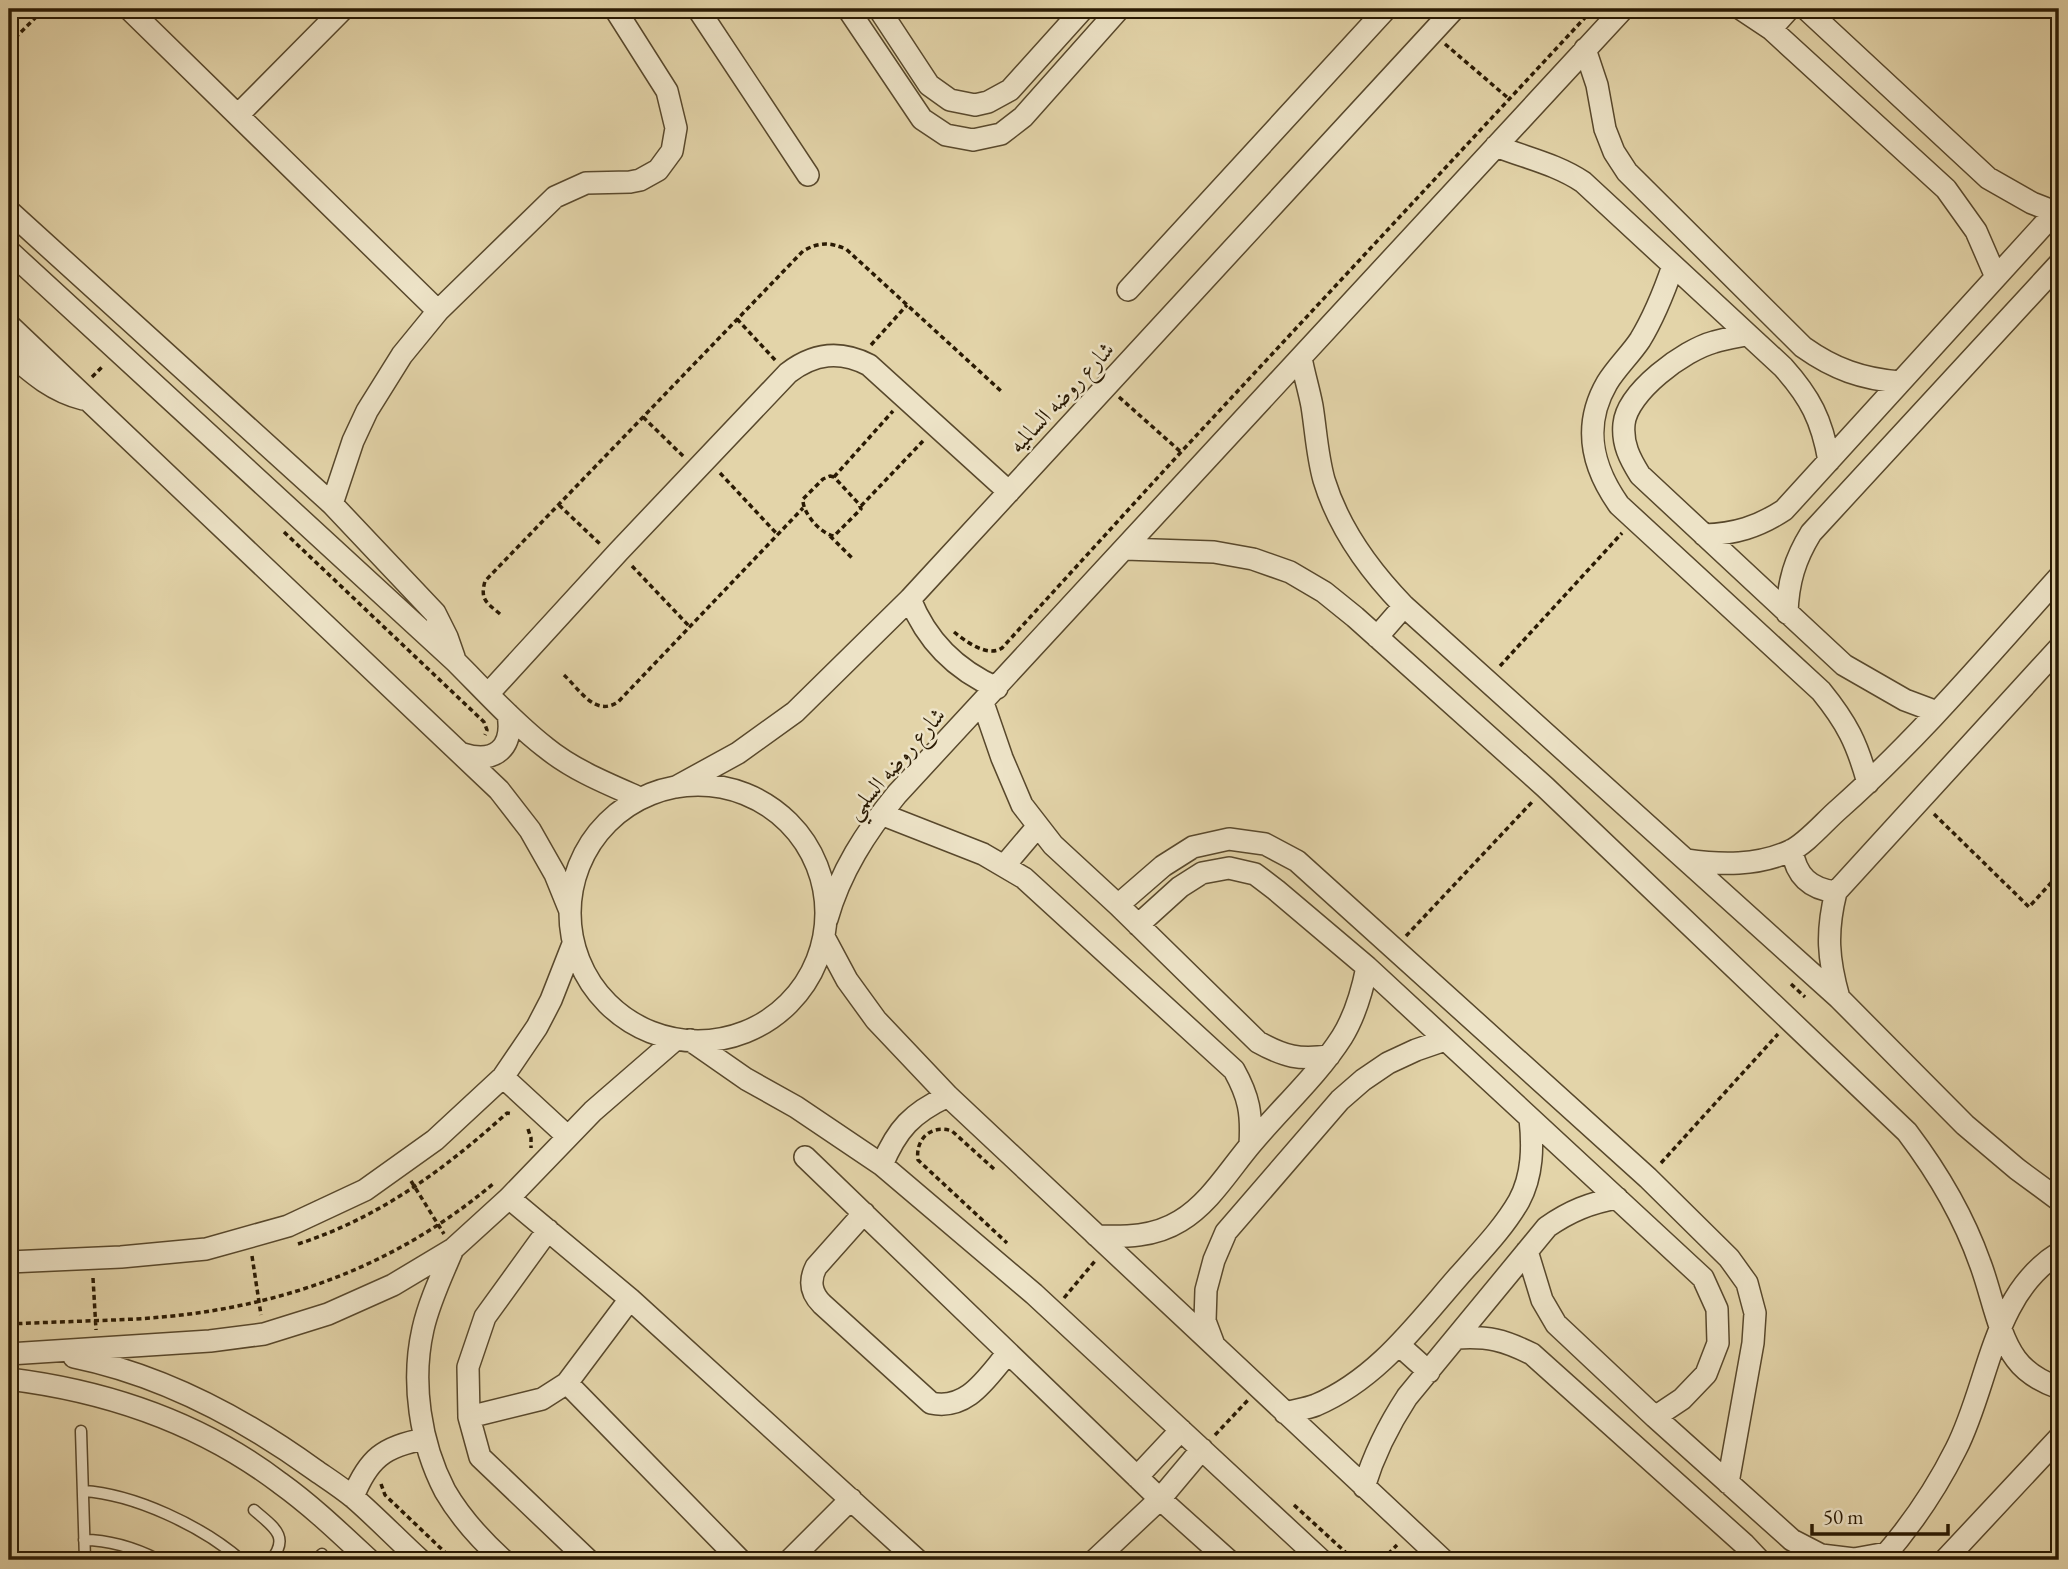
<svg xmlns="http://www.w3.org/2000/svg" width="2068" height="1569" viewBox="0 0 2068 1569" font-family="'EB Garamond',Amiri,serif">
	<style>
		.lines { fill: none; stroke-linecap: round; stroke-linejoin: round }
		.lane-casing { stroke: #58482c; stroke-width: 13 }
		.street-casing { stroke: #58482c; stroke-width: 24 }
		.path { stroke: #2a1a03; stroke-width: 3.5; stroke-dasharray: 5 3.5; stroke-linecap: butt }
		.lane { stroke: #ede3c7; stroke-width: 10 }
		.street { stroke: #ede3c7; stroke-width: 21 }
		.labels { text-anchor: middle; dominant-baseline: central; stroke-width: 5; stroke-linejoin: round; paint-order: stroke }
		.street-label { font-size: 23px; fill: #2a1a03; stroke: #ede3c7 }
	</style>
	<rect width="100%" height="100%" fill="#e3d4a9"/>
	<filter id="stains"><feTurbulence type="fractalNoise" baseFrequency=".00286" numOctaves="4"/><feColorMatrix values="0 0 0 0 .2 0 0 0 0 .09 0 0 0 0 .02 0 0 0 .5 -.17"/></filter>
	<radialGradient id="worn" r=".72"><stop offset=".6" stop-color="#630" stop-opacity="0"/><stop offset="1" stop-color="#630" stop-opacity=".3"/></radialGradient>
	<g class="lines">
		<!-- lane casing -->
		<g class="lane-casing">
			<path id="lane" d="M 81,1431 L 85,1560
				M 83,1491 C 134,1494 202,1526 241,1560
				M 254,1510 C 272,1526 291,1536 271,1560
				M 84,1540 C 111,1540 135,1548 159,1560
				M 316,1560 L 322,1554"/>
		</g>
		<!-- street casing -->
		<g class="street-casing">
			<path id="street" d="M 129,9 L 438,311
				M 698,9 L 808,175
				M 848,9 L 922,119 L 946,135 L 973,140 L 1001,134 L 1023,117 L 1119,9
				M 879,9 L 929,85 L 950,100 L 975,105 L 988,102 L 1010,90 L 1083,9
				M 1741,9 L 1771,29 L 1946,189 L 1976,231 L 1996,277
				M 1806,9 L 1988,178 L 2032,203 L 2055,212
				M 1771,29 L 1789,9
				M 1585,49 L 1597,85 L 1605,129 L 1614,152 L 1627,172 L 1803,347 C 1834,369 1862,379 1900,382
				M 238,115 L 343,9
				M 1496,146 C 1526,158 1556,164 1583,182 L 1783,367 C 1810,397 1822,420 1829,461
				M 9,211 L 332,504 L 435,613 L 447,637 L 454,657
				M 9,251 L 456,662 C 485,691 513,722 545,747 C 573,770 608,784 640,798
				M 1673,266 C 1664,292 1654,317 1640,340 C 1630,355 1616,368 1607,383 C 1582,426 1592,467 1619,505 L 1821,691 C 1847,723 1857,743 1868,783
				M 1128,290 L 1386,9
				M 9,325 L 499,790 L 530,830 L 555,874 L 570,911
				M 1746,335 C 1736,337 1724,339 1714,342 C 1684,350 1627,392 1624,424 C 1622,444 1630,459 1640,475 L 1844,665 L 1905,700 L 1937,712
				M 9,353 C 32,373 52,391 83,399
				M 1301,358 C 1304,374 1309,390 1312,406 C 1316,431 1317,455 1324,480 C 1339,529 1369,570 1404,606 L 1839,998 L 1965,1125 L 2017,1169 L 2059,1200
				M 332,504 L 353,441 L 367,411 L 402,355 L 438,311 L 555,197 L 586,183 L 630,182 L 640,180 L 658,170 L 672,151 L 676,128 L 667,91 L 615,9
				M 1704,535 C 1735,534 1758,527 1784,510 L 2059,208
				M 1125,549 L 1214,552 L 1253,559 L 1290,572 L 1324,592 L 1355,617 L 1545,787 L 1907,1132 C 1938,1173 1963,1215 1980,1263 C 1991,1291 1998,1335 2016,1359 C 2027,1374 2042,1382 2059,1388
				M 910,599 C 927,642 956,670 997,688
				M 1787,613 C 1788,582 1795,559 1811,533 L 2059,264
				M 1377,637 L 1404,606
				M 488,694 L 619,551 L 788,373 C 814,353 840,350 869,365 L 1009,492
				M 983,703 L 1002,758 L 1022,805 L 1053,845 L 1118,905 L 1258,1042 C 1285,1057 1299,1060 1329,1056
				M 463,754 C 495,764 514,748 508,714
				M570 913a128 128 0 1 1 256 0a128 128 0 1 1-256 0Z
				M 676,787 L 738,753 L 795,712 L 910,599 L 1454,9
				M 881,814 L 983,854 L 1024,878 L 1234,1070 C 1249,1097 1252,1113 1250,1145
				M 1792,850 C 1796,876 1810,889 1836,892
				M 1686,860 C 1721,865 1757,866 1790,851 C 1806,844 1825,821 1839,809 C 1918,739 1988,656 2059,577
				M 1004,866 L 1038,826
				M 1118,905 L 1163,866 L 1193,847 L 1229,839 L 1265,844 L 1297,861 L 1648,1178 L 1729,1258 L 1747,1283 L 1755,1313 L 1753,1343 L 1728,1483
				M 827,919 C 840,872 866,832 897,794 L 1623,9
				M 1138,925 L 1180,887 L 1202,873 L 1229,868 L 1255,874 L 1276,890 L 1367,967 L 1703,1278 L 1717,1309 L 1718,1343 L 1706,1374 L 1682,1399 L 1655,1417
				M 824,937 L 847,980 L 876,1020 L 948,1096 L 1443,1560
				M 1839,998 C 1828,959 1826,932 1836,892 L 2059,648
				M 690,1040 L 746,1079 L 796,1107 L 882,1165 L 1034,1294 L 1321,1560
				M 503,1077 L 567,1136
				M 805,1157 L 1160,1499 L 1228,1560
				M 882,1165 C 897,1129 912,1113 948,1096
				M 509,1198 L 630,1299 L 917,1560
				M 864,1213 L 816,1267 C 809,1281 811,1293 822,1304 L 931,1403 C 968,1411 987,1377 1008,1353
				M 548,1230 L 485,1317 L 468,1367 L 469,1417 L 480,1457 L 588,1560
				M 1094,1233 L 1097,1236 C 1126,1237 1154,1237 1180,1221 C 1210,1203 1229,1170 1252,1143 C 1281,1108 1317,1076 1342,1037 C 1355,1016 1362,992 1367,967
				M 453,1249 C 442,1275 429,1302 423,1329 C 411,1382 420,1443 445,1491 C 460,1517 481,1540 503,1560
				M 1527,1251 L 1542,1300 L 1556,1324 L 1655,1417 L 1792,1540 L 1821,1555 L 1854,1559 L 1887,1553
				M 9,1262 L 121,1257 L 206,1249 L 288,1226 L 365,1190 L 435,1140 L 503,1077 L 537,1027 L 551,1000 L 573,944
				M 1457,1338 C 1488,1336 1504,1340 1532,1354 L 1744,1544 L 1759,1560
				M 1214,1345 L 1205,1321 L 1206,1290 L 1214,1260 L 1226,1232 L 1340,1100 L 1363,1080 L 1388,1063 L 1416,1050 L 1445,1040
				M 1399,1345 L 1429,1372
				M 9,1354 L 210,1341 L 264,1334 L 328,1314 L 393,1285 L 453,1249 L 509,1198 L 593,1111 L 676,1039
				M 74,1357 C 162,1375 243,1418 315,1470 C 328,1479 342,1488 354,1498 C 377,1518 398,1540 420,1560
				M 9,1379 C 106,1391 201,1423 280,1483 C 312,1506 340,1533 369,1560
				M 567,1383 L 740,1560
				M 1285,1413 C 1295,1410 1306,1409 1316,1405 C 1377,1379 1416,1325 1458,1277 C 1479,1253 1503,1229 1519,1201 C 1533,1175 1533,1146 1530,1118
				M 469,1417 L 542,1399 L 567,1383 L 630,1299
				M 1137,1477 L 1181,1430
				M 1364,1487 C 1374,1454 1388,1426 1407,1397 L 1547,1227 C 1570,1211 1590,1203 1617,1198
				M 353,1497 C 368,1459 384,1446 425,1439
				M 790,1560 L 851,1499
				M 1095,1560 L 1160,1499 L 1202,1449
				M 1881,1560 C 1910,1527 1936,1489 1956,1449 C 1989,1385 1992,1294 2059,1253
				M 1945,1560 L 2059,1438"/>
		</g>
		<!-- path -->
		<path class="path" d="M 9,44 L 44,9
			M 1445,44 L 1508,98
			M 737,319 L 776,361
			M 871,345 L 907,305
			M 92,377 L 104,365
			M 1119,397 L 1182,453
			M 643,417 L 684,457
			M 720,473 L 777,534
			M 830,476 L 834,477 L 859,504 L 861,509 L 834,536 C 821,534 802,513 803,499 L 823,479 Z
			M 834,477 L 893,411
			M 559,505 L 600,544
			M 861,506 L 923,441
			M 284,532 L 484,722 L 487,730 L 485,735
			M 830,536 L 853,559
			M 632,566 L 689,626
			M 500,614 C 486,602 480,600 485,581 L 803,251 C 819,242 829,242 846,249 L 1001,391
			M 954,632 C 965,641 988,658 1002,648 L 1181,452 L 1593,9
			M 1500,666 L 1622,533
			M 564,675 C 580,690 595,717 618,702 L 803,508
			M 1934,814 L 2029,907 L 2059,874
			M 1406,936 L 1533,801
			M 1791,984 L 1805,997
			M 528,1129 L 531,1138 L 531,1148
			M 1661,1163 L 1778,1034
			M 994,1169 L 952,1131 C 931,1124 915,1139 918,1160 L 1007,1243
			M 411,1181 L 444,1234
			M 298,1244 C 379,1218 445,1169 507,1113 L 513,1114
			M 252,1256 L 261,1315
			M 93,1278 L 96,1330
			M 1064,1298 L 1095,1261
			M 9,1324 C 51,1322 94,1321 136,1319 C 271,1311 389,1271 493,1184
			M 1215,1435 L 1248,1400
			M 381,1484 L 385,1495 L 453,1560
			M 1294,1505 L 1354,1560
			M 1382,1560 L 1397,1545"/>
		<!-- lane -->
		<use href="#lane" class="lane"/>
		<!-- street -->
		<use href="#street" class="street"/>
	</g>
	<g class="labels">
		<!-- street labels -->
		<g class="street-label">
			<text transform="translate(1061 397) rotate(-47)">شارع روضه السالميه</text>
			<text transform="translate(895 763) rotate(-49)">شارع روضه السلمي</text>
		</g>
	</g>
	<!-- margin -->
	<rect width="2068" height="1569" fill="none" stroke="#e3d4a9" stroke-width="35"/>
	<rect x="10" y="10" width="2047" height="1548" fill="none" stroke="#2a1a03" stroke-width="3.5"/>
	<rect x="18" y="18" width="2033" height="1534" fill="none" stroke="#2a1a03" stroke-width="2"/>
	<!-- scale -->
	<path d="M1812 1524v10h136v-10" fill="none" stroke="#2a1a03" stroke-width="3.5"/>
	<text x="1823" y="1524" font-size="21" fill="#2a1a03" stroke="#ede3c7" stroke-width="5" paint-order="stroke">50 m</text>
	<rect width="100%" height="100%" filter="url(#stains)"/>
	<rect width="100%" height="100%" fill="url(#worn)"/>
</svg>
